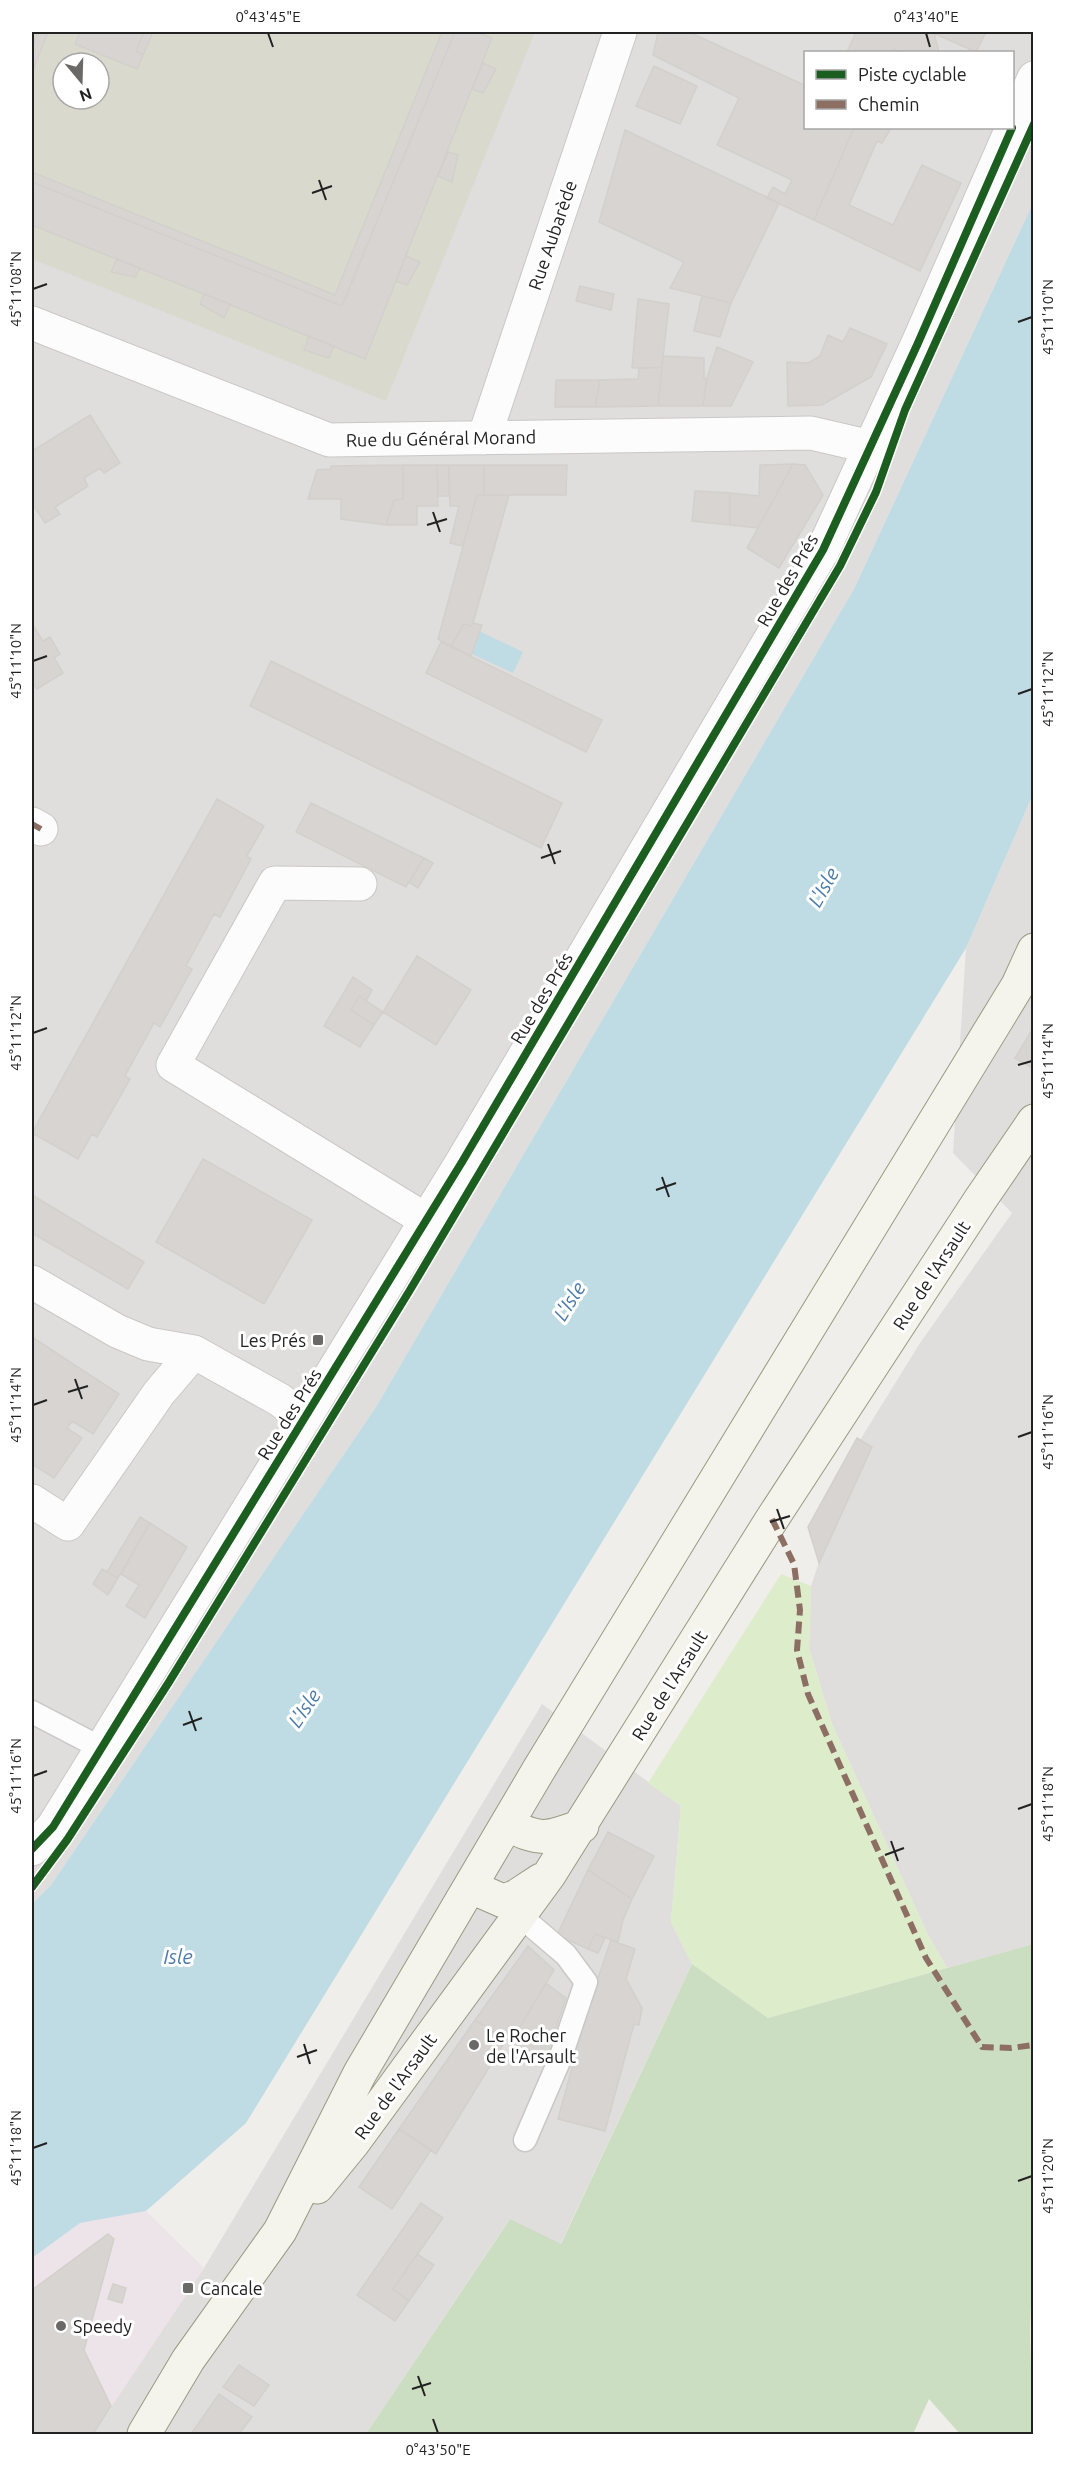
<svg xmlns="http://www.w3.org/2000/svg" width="1065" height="2466" viewBox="0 0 1065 2466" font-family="Ubuntu,sans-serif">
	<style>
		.residential { fill: #dfdedc; fill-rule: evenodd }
		.industrial { fill: #ede4e9 }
		.construction { fill: #d9d9cd; fill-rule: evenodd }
		.grass { fill: #ddeccb }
		.forest { fill: #cbdec1 }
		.water { fill: #bfdbe3 }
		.building { fill: #d7d4d2; stroke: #d3d0cc; stroke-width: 1.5 }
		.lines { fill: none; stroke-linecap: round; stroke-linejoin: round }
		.service-casing { stroke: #c9c8c7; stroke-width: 25 }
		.minor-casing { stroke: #c9c8c7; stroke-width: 35 }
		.secondary-casing { stroke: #999a82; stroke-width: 35 }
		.service { stroke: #fdfcfc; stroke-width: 22 }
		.minor { stroke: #fdfcfc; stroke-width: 33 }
		.secondary { stroke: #f4f4ed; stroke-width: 33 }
		.quiet { stroke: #8d6e63; stroke-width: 6; stroke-dasharray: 12 6; stroke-linecap: butt }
		.cycleway-casing { stroke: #fff; stroke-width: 11 }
		.cycleway { stroke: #1b5e20; stroke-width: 8 }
		.ticks { fill: none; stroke: #222; stroke-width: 2 }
		.poi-dot { fill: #6a6968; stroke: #fff; stroke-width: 2 }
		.labels { text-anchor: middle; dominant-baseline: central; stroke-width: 6; stroke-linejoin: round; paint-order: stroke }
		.street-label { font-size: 18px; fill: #222; stroke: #fff }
		.poi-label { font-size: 18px; fill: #222; stroke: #fff; text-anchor: start }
		.water-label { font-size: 20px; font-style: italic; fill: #4a7aab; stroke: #fff }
		.neatline { fill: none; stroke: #222; stroke-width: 2 }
		.ticks-label { font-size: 15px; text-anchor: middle; fill: #222 }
	</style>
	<rect width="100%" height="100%" fill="#f0eeeb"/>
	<!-- residential -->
	<path class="residential" d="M 32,32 L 1033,32 L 1033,203 L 854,589 L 376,1407 L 51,1885 L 32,1904 ZM 806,52 L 1012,52 L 1012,128 L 806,128 ZM 63,63 L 99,63 L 99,99 L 63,99 Z
		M 1033,794 L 1033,1944 L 947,1968 L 927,1933 L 832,1724 L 809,1648 L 811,1586 L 860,1440 L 920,1343 L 1012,1213 L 953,1153 L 966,948 Z
		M 542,1704 L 681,1806 L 671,1922 L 692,1964 L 560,2245 L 509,2220 L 366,2434 L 93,2434 L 204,2268 Z"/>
	<!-- industrial -->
	<path class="industrial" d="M 146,2211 L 204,2268 L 93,2434 L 32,2434 L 32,2258 L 80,2223 Z"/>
	<!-- construction -->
	<path class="construction" d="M 32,32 L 535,32 L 386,401 L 32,259 ZM 63,63 L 99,63 L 99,99 L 63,99 Z"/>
	<!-- grass -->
	<path class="grass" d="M 781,1574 L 811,1586 L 809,1648 L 832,1724 L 927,1933 L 947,1968 L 768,2018 L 692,1964 L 671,1922 L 681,1806 L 648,1783 Z"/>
	<!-- forest -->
	<path class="forest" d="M 1033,1944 L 1034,2218 L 1030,2333 L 1033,2434 L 960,2434 L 929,2399 L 913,2434 L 366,2434 L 510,2219 L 561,2244 L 692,1964 L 768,2018 Z"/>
	<!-- water -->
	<path class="water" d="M 1033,203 L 1033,794 L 966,948 L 246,2123 L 146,2211 L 80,2223 L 32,2258 L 32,1904 L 51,1885 L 376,1407 L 854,589 Z
		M 479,631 L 523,652 L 513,673 L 472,654 Z"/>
	<!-- building -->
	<path class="building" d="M 38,32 L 48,32 L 32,73 L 32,47 Z
		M 80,32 L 144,32 L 136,51 L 143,55 L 137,69 L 75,44 Z
		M 144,32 L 153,32 L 143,55 L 136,51 Z
		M 442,32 L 455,32 L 342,306 L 32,182 L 32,172 L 335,295 Z
		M 455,32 L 476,32 L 492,38 L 365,359 L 32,225 L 32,182 L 342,306 Z
		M 658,32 L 689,32 L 806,86 L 806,128 L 854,128 L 814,220 L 767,198 L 773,187 L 785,194 L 792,180 L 717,145 L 739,98 L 653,55 Z
		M 856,32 L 931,32 L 934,33 L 939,52 L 902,52 L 894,49 L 892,52 L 847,52 Z
		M 931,32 L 986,32 L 976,52 Z
		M 483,63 L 496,69 L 483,93 L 472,89 Z
		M 654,66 L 697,86 L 680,124 L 636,106 Z
		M 854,128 L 891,128 L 882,143 L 877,141 L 849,205 L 893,225 L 922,165 L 961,183 L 920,271 L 814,220 Z
		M 625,130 L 779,203 L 731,303 L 670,288 L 684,262 L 599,222 Z
		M 448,152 L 458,155 L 452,182 L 438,176 Z
		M 406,256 L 420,262 L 407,285 L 396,281 Z
		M 117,259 L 140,268 L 135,277 L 111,272 Z
		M 580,286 L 614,294 L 611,310 L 576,301 Z
		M 204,294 L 230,304 L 224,318 L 200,304 Z
		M 702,296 L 731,303 L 720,337 L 694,331 Z
		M 638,299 L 669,304 L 662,367 L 632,368 Z
		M 850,328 L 887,344 L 871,377 L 822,405 L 788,406 L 787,362 L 808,363 L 820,356 L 828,335 L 843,342 Z
		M 309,336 L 334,346 L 329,358 L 304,350 Z
		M 717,347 L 753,362 L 731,406 L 703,406 L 707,378 Z
		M 663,356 L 704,358 L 704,379 L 707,378 L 703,406 L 658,406 Z
		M 662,367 L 658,406 L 595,407 L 600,380 L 638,379 L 639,369 Z
		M 556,380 L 600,380 L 595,407 L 555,407 Z
		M 90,415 L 120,463 L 104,473 L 100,468 L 84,478 L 88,486 L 55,507 L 60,514 L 45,523 L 32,503 L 32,446 L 34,450 Z
		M 793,464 L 758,528 L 730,525 L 730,493 L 759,496 L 760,465 Z
		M 793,464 L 805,465 L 823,495 L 779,568 L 747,548 Z
		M 403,465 L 437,465 L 438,506 L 417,506 L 417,525 L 386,525 L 394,500 L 403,499 Z
		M 403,465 L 403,499 L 394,500 L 386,525 L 341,519 L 341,499 L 308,499 L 317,470 L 331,469 L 331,466 Z
		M 437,465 L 449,465 L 449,496 L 438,496 Z
		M 449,465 L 484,465 L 484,495 L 477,495 L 463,546 L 450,543 L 459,506 L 450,506 Z
		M 484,465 L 567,465 L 566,495 L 484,495 Z
		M 695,491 L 730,493 L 730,525 L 692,521 Z
		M 477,495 L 509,495 L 473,623 L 471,626 L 464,624 L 451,646 L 438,639 Z
		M 473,623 L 482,625 L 471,656 L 451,646 L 464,624 L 471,626 Z
		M 32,624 L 43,641 L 50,637 L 60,654 L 54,658 L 63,673 L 37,689 L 32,682 Z
		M 441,642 L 602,720 L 586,752 L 426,673 Z
		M 271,661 L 562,803 L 541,848 L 250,706 Z
		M 217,799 L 264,826 L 247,856 L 251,859 L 220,917 L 214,914 L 186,966 L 192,969 L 160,1027 L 154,1023 L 125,1076 L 130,1079 L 97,1137 L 92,1134 L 78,1159 L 32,1133 Z
		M 311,803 L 424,858 L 406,887 L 296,832 Z
		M 424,858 L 433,863 L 418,888 L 409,882 Z
		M 417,956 L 471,990 L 436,1045 L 383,1012 Z
		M 353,977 L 372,990 L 366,1001 L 359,996 L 351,1010 L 374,1025 L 360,1047 L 324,1026 Z
		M 359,996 L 383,1012 L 374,1025 L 351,1010 Z
		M 1034,1027 L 1034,1066 L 1032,1068 L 1015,1058 Z
		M 203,1159 L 312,1220 L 264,1304 L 156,1242 Z
		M 32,1195 L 144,1262 L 128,1289 L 32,1233 Z
		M 32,1337 L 119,1394 L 93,1434 L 72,1421 L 67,1428 L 82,1438 L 54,1478 L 32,1464 Z
		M 857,1438 L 872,1447 L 819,1563 L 808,1527 Z
		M 140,1517 L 150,1523 L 118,1578 L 107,1572 Z
		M 150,1523 L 187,1547 L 145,1618 L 126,1606 L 139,1585 L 121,1574 Z
		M 102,1569 L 118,1578 L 108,1595 L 93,1584 Z
		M 608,1832 L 654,1856 L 632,1899 L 588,1870 Z
		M 588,1870 L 632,1899 L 623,1920 L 618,1942 L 595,1934 L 588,1949 L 557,1935 Z
		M 595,1934 L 605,1938 L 598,1953 L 588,1949 Z
		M 611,1940 L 635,1949 L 626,1979 L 642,2008 L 639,2025 L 634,2024 L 605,2131 L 558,2119 L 589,2005 Z
		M 528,1946 L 554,1970 L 511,2042 L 475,2020 Z
		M 546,1983 L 566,1998 L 553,2036 L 556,2038 L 546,2059 L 511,2042 Z
		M 475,2020 L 506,2040 L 436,2154 L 399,2129 Z
		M 399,2129 L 431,2150 L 392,2209 L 359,2187 Z
		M 421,2203 L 443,2218 L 393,2289 L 409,2301 L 395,2321 L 357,2295 Z
		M 108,2234 L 114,2239 L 84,2350 L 111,2406 L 93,2434 L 32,2434 L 32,2290 Z
		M 417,2254 L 434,2265 L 409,2301 L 393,2289 Z
		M 113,2284 L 126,2288 L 122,2303 L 108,2299 Z
		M 239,2365 L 269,2385 L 254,2406 L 223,2387 Z
		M 219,2394 L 252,2417 L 239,2434 L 191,2434 Z"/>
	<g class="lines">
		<!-- service casing -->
		<g class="service-casing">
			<path id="service" d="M 32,1712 L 101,1748
				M 519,1915 L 566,1955 L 586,1982 L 560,2059 L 525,2140"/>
		</g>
		<!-- minor casing -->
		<g class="minor-casing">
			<path id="minor" d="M 1012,127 L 1034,78
				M 32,323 L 329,440 L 811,433 L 871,447
				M 484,438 L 620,32
				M 32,824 L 41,829
				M 360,884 L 275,883 L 173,1065 L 426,1220
				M 32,1282 L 117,1331 L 148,1344 L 194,1352 L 280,1400 L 304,1419
				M 32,1501 L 68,1524 L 159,1393 L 194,1352
				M 32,1849 L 53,1827 L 462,1162 L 823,550 L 918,343 L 1012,128"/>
		</g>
		<!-- secondary casing -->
		<g class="secondary-casing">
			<path id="secondary" d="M 507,1825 C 542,1841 546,1839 582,1826
				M 471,1887 L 503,1901 L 515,1897 L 541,1880
				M 317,2187 L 353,2143 L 549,1875 L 772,1519 L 980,1200 L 1034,1121
				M 144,2434 L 188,2360 L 280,2231 L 360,2073 L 538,1771 L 1018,985 L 1034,950"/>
		</g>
		<!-- service -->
		<use href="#service" class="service"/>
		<!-- minor -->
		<use href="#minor" class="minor"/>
		<!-- secondary -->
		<use href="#secondary" class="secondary"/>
		<!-- quiet -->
		<path class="quiet" d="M 32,824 L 41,829
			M 772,1519 L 794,1564 L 800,1610 L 797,1650 L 808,1694 L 926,1958 L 982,2047 L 1011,2048 L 1034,2045"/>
		<!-- cycleway casing -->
		<g class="cycleway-casing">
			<path id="cycleway" d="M 32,1849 L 53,1827 L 462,1162 L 823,550 L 918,343 L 1012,128
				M 32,1887 L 67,1840 L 169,1682 L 410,1290 L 840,566 L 876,492 L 905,410 L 1034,124"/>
		</g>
		<!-- cycleway -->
		<use href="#cycleway" class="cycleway"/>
	</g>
	<!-- ticks -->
	<path class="ticks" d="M 268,33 L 273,47M 926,33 L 930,47M 319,180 L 326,200M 312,193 L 332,186M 33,289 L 47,284M 1018,322 L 1032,317M 433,512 L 440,532M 427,525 L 447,519M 33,661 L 47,656M 1018,694 L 1032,689M 548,844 L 555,864M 541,858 L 561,851M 33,1033 L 47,1028M 1018,1065 L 1032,1061M 662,1177 L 669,1197M 656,1190 L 676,1183M 75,1379 L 82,1399M 68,1392 L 88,1386M 33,1405 L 47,1400M 1018,1437 L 1032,1432M 777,1509 L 784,1529M 770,1522 L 790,1516M 189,1711 L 196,1731M 183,1725 L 202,1718M 33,1776 L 47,1771M 1018,1809 L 1032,1804M 891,1841 L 898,1861M 885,1855 L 904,1848M 304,2044 L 310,2064M 297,2057 L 317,2050M 33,2148 L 47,2143M 1018,2181 L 1032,2176M 418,2376 L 425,2396M 412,2389 L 431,2383M 433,2419 L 438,2433"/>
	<!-- markers -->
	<g class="poi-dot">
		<rect x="312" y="1334" width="12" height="12" rx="3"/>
		<circle cx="474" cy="2045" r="6"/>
		<rect x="182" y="2282" width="12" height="12" rx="3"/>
		<circle cx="61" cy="2326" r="6"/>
	</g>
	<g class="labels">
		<!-- street labels -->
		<g class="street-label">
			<text transform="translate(552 235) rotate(-71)">Rue Aubarède</text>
			<text transform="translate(441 438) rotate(-1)">Rue du Général Morand</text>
			<text transform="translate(787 580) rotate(-60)">Rue des Prés</text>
			<text transform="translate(541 998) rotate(-59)">Rue des Prés</text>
			<text transform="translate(931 1275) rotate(-57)">Rue de l'Arsault</text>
			<text transform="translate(289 1414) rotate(-58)">Rue des Prés</text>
			<text transform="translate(669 1685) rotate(-58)">Rue de l'Arsault</text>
			<text transform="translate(395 2086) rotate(-54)">Rue de l'Arsault</text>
		</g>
		<!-- poi labels -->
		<g class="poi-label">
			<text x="306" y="1340" text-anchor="end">Les Prés</text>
			<text x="486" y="2035">Le Rocher<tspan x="486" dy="21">de l'Arsault</tspan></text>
			<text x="200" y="2288">Cancale</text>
			<text x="73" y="2326">Speedy</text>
		</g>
		<!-- water labels -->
		<g class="water-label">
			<text transform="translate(823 887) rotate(-61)">L'Isle</text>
			<text transform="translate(569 1301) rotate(-58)">L'Isle</text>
			<text transform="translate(304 1708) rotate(-56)">L'Isle</text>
			<text x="178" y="1956">Isle</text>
		</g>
	</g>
	<!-- border -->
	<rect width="1065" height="2466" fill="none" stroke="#ffffff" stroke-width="66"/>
	<!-- legend -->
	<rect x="804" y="51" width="210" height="78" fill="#ffffff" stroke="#a7a7a7" stroke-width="1.5"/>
	<rect x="816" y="70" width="30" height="9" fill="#1b5e20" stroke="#a7a7a7" stroke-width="1.5"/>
	<text x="858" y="81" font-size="18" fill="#222222">Piste cyclable</text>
	<rect x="816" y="100" width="30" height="9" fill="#8d6e63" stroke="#a7a7a7" stroke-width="1.5"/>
	<text x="858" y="111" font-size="18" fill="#222222">Chemin</text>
	<!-- north arrow -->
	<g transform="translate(81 81) rotate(161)"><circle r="28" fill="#ffffff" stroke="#a7a7a7" stroke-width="1.5"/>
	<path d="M0-4.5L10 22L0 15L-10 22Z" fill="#6a6968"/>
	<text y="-9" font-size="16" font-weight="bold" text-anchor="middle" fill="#222222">N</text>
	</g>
	<rect x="33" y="33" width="999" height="2400" class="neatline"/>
	<g class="ticks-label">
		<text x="268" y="22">0°43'45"E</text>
		<text x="926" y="22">0°43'40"E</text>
		<text transform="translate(16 289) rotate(-90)" y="5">45°11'08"N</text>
		<text transform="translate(1048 317) rotate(-90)" y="5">45°11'10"N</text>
		<text transform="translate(16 661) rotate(-90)" y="5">45°11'10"N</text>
		<text transform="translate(1048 689) rotate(-90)" y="5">45°11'12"N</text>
		<text transform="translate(16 1033) rotate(-90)" y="5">45°11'12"N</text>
		<text transform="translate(1048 1061) rotate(-90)" y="5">45°11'14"N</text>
		<text transform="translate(16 1405) rotate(-90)" y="5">45°11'14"N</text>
		<text transform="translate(1048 1432) rotate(-90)" y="5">45°11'16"N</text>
		<text transform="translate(16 1776) rotate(-90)" y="5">45°11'16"N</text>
		<text transform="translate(1048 1804) rotate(-90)" y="5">45°11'18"N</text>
		<text transform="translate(16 2148) rotate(-90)" y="5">45°11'18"N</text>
		<text transform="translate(1048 2176) rotate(-90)" y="5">45°11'20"N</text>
		<text x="438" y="2455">0°43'50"E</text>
	</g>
</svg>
